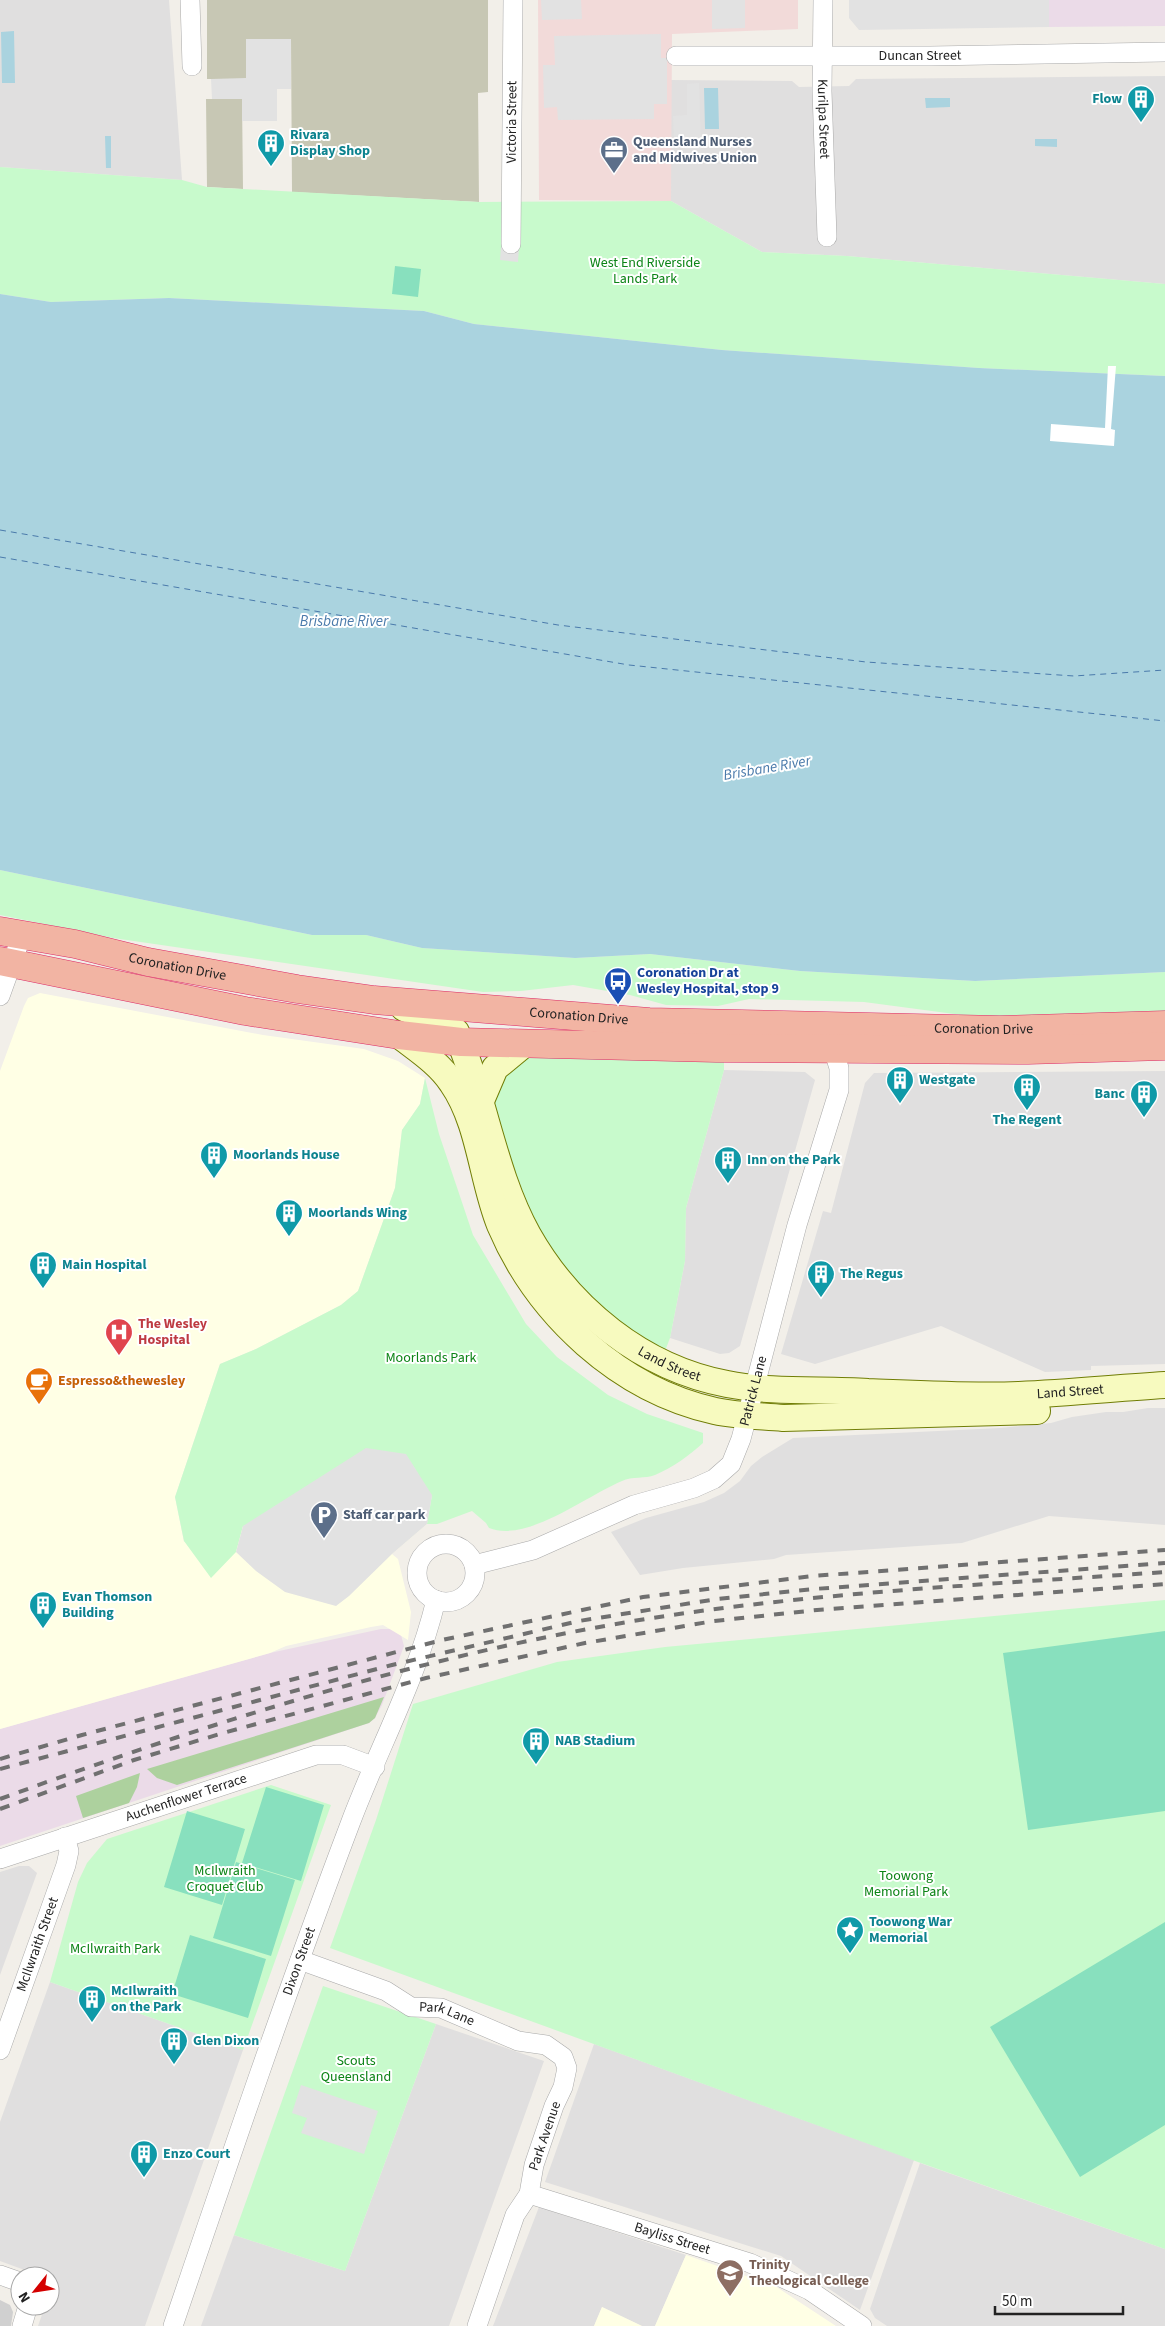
<svg xmlns="http://www.w3.org/2000/svg" width="1165" height="2326" viewBox="0 0 1165 2326" font-family="'Source Sans 3',sans-serif">
	<style>
		.residential { fill: #e0dfdf }
		.commercial { fill: #f2dad9 }
		.industrial { fill: #ebdbe8 }
		.education { fill: #ffffe5 }
		.religious { fill: #d0d0d0 }
		.construction { fill: #c7c7b4 }
		.forest { fill: #add19e }
		.park { fill: #c8facc }
		.pitch { fill: #88e0be }
		.parking { fill: #e2e2e2 }
		.water { fill: #aad3df }
		.pier { fill: #fff }
		.lines { fill: none; stroke-linecap: round; stroke-linejoin: round }
		.ferry { stroke: #4a7aab; stroke-width: 1; stroke-dasharray: 6 5; stroke-linecap: butt }
		.minor-casing { stroke: #a9a9a9; stroke-width: 20 }
		.secondary-casing { stroke: #707d05; stroke-width: 28 }
		.trunk-casing { stroke: #dc2a67; stroke-width: 29 }
		.minor { stroke: #fff; stroke-width: 19 }
		.secondary { stroke: #f7fabf; stroke-width: 26 }
		.trunk { stroke: #f2b4a3; stroke-width: 28 }
		.rail { stroke: #707070; stroke-width: 4; stroke-dasharray: 10 10; stroke-linecap: butt }
		.labels { text-anchor: middle; dominant-baseline: central; stroke-width: 4; stroke-linejoin: round; paint-order: stroke }
		.street-label { font-size: 14px; fill: #222; stroke: #fff }
		.culture-label { font-size: 14px; font-weight: bold; fill: #0d838f; stroke: #fff; text-anchor: start }
		.service-label { font-size: 14px; font-weight: bold; fill: #4e5e75; stroke: #fff; text-anchor: start }
		.park-label { font-size: 14px; fill: #0c8416; stroke: #fff }
		.transit-label { font-size: 14px; font-weight: bold; fill: #164399; stroke: #fff; text-anchor: start }
		.health-label { font-size: 14px; font-weight: bold; fill: #be3a42; stroke: #fff; text-anchor: start }
		.food-label { font-size: 14px; font-weight: bold; fill: #c56008; stroke: #fff; text-anchor: start }
		.education-label { font-size: 14px; font-weight: bold; fill: #785e54; stroke: #fff; text-anchor: start }
		.water-label { font-size: 15px; font-style: italic; fill: #4a7aab; stroke: #fff }
	</style>
	<rect width="100%" height="100%" fill="#f2efe9"/>
	<!-- residential -->
	<path class="residential" d="M 0,0 L 169,0 L 182,180 L 0,167 Z
		M 1165,76 L 1165,284 L 847,256 L 762,252 L 671,201 L 671,80 L 792,81 L 799,87 L 849,86 L 856,79 Z
		M 724,1070 L 805,1072 L 815,1080 L 740,1346 L 729,1353 L 720,1354 L 670,1338 L 685,1261 L 686,1208 Z
		M 1165,1071 L 1165,1364 L 1091,1366 L 1091,1370 L 1045,1372 L 941,1326 L 815,1364 L 781,1354 L 823,1211 L 831,1213 L 865,1083 L 874,1073 Z
		M 1148,1408 L 1165,1408 L 1165,1525 L 1049,1516 L 962,1543 L 786,1555 L 774,1559 L 683,1568 L 640,1575 L 611,1532 L 646,1518 L 704,1502 L 724,1493 L 740,1481 L 751,1466 L 762,1457 L 793,1438 L 1000,1428 L 1051,1423 L 1072,1417 L 1106,1412 L 1123,1412 Z
		M 19,1866 L 29,1866 L 37,1873 L 0,1975 L 0,1872 Z
		M 50,1982 L 243,2050 L 145,2326 L 38,2326 L 45,2306 L 50,2306 L 50,2292 L 54,2281 L 50,2279 L 50,2276 L 41,2276 L 0,2261 L 0,2122 Z
		M 436,2024 L 544,2061 L 449,2326 L 201,2326 L 234,2235 L 345,2271 Z
		M 594,2044 L 914,2160 L 860,2310 L 781,2256 L 545,2182 Z
		M 920,2163 L 1165,2249 L 1165,2326 L 887,2326 L 875,2318 L 870,2309 Z
		M 539,2207 L 686,2255 L 655,2326 L 642,2326 L 602,2307 L 594,2326 L 493,2326 Z"/>
	<!-- commercial -->
	<path class="commercial" d="M 538,0 L 798,0 L 798,29 L 672,34 L 671,201 L 539,200 Z"/>
	<!-- industrial -->
	<path class="industrial" d="M 1049,0 L 1165,0 L 1165,26 L 1049,27 Z
		M 381,1629 L 393,1629 L 401,1635 L 404,1646 L 382,1705 L 375,1718 L 369,1723 L 0,1846 L 0,1729 L 270,1653 Z"/>
	<!-- education -->
	<path class="education" d="M 40,993 L 263,1035 L 364,1049 L 398,1061 L 425,1078 L 420,1104 L 402,1130 L 395,1188 L 358,1291 L 341,1305 L 256,1349 L 220,1364 L 175,1497 L 184,1542 L 243,1526 L 427,1524 L 392,1554 L 398,1559 L 411,1612 L 408,1640 L 383,1625 L 371,1627 L 286,1646 L 270,1653 L 0,1729 L 0,1071 L 24,1006 L 28,998 Z
		M 686,2255 L 775,2286 L 836,2326 L 655,2326 Z
		M 602,2307 L 642,2326 L 594,2326 Z"/>
	<!-- religious -->
	<path class="religious" d="M 0,2300 L 10,2305 L 13,2312 L 11,2326 L 0,2326 Z"/>
	<!-- construction -->
	<path class="construction" d="M 207,0 L 488,0 L 488,92 L 478,93 L 479,202 L 292,192 L 291,39 L 246,79 L 207,79 Z
		M 206,99 L 242,99 L 243,189 L 207,187 Z"/>
	<!-- forest -->
	<path class="forest" d="M 384,1697 L 375,1718 L 369,1723 L 177,1785 L 157,1778 L 147,1769 Z
		M 140,1773 L 137,1787 L 129,1803 L 83,1818 L 76,1796 Z"/>
	<!-- park -->
	<path class="park" d="M 0,167 L 182,180 L 207,187 L 479,202 L 671,201 L 762,252 L 847,256 L 1165,284 L 1165,376 L 979,368 L 722,350 L 474,324 L 424,311 L 169,298 L 51,302 L 0,294 Z
		M 0,870 L 312,935 L 366,935 L 422,948 L 575,958 L 650,954 L 800,971 L 975,981 L 1165,972 L 1165,1011 L 992,1019 L 864,1002 L 749,999 L 718,1006 L 666,1005 L 630,995 L 573,985 L 521,991 L 483,992 L 113,938 L 0,915 Z
		M 534,1056 L 724,1058 L 724,1070 L 686,1208 L 685,1261 L 670,1338 L 665,1351 C 630,1330 597,1307 571,1275 C 557,1259 545,1238 535,1220 C 525,1199 488,1105 494,1086 C 500,1067 517,1061 534,1056 Z
		M 425,1078 L 439,1134 L 473,1235 L 526,1324 L 557,1357 L 608,1395 L 647,1414 L 703,1433 L 703,1443 C 690,1455 672,1468 655,1475 C 645,1479 632,1476 622,1481 C 586,1496 527,1543 489,1528 L 486,1523 L 472,1511 L 437,1524 L 427,1524 L 432,1495 L 243,1526 L 236,1552 L 211,1578 L 184,1541 L 175,1497 L 220,1364 L 256,1349 L 341,1305 L 358,1291 L 395,1188 L 402,1130 L 420,1104 Z
		M 1165,1600 L 1165,2249 L 918,2162 L 330,1948 L 376,1820 L 413,1704 L 557,1662 L 665,1647 Z
		M 271,1785 L 331,1805 L 243,2050 L 50,1982 L 78,1882 L 87,1863 L 107,1839 Z
		M 323,1986 L 436,2024 L 345,2271 L 234,2235 Z"/>
	<!-- pitch -->
	<path class="pitch" d="M 395,266 L 421,269 L 418,297 L 392,294 Z
		M 1165,1631 L 1165,1811 L 1028,1830 L 1003,1653 Z
		M 266,1787 L 324,1805 L 301,1881 L 242,1863 Z
		M 187,1811 L 245,1829 L 222,1905 L 164,1887 Z
		M 236,1862 L 295,1880 L 271,1956 L 213,1938 Z
		M 1165,1922 L 1165,2125 L 1080,2177 L 990,2027 Z
		M 190,1935 L 266,1959 L 248,2018 L 172,1994 Z"/>
	<!-- parking -->
	<path class="parking" d="M 541,0 L 581,0 L 582,19 L 542,20 Z
		M 712,0 L 745,0 L 745,28 L 712,29 Z
		M 849,0 L 1049,0 L 1049,27 L 859,30 L 849,18 Z
		M 661,34 L 661,58 L 667,58 L 667,104 L 654,104 L 654,119 L 558,120 L 557,107 L 544,108 L 543,65 L 555,65 L 554,36 Z
		M 246,39 L 291,39 L 291,89 L 277,89 L 277,121 L 242,121 L 242,99 L 212,99 L 211,79 L 246,78 Z
		M 699,83 L 701,149 L 685,149 L 685,142 L 674,142 L 673,116 L 687,115 L 687,84 Z
		M 501,247 L 519,248 L 518,262 L 500,260 Z
		M 366,1448 L 406,1454 L 432,1495 L 427,1524 L 392,1554 L 349,1596 L 336,1606 L 285,1592 L 256,1571 L 236,1552 L 243,1526 Z
		M 301,2085 L 378,2111 L 364,2154 L 301,2133 L 307,2118 L 292,2113 Z"/>
	<!-- water -->
	<path class="water" d="M 14,31 L 15,83 L 2,83 L 1,32 Z
		M 704,88 L 718,88 L 719,129 L 705,129 Z
		M 925,98 L 950,98 L 950,107 L 926,108 Z
		M 105,136 L 111,136 L 111,168 L 106,168 Z
		M 1035,139 L 1057,139 L 1057,147 L 1035,146 Z
		M 0,294 L 51,302 L 169,298 L 424,311 L 474,324 L 722,350 L 979,368 L 1165,376 L 1165,972 L 975,981 L 800,971 L 650,954 L 575,958 L 422,948 L 366,935 L 312,935 L 0,870 Z"/>
	<!-- pier -->
	<path class="pier" d="M 1108,366 L 1116,366 L 1111,429 L 1115,430 L 1114,446 L 1050,441 L 1051,424 L 1105,428 Z"/>
	<g class="lines">
		<!-- ferry -->
		<path class="ferry" d="M 0,530 L 558,625 L 866,662 L 1074,676 L 1165,670
			M 0,557 L 629,665 L 1165,721"/>
		<!-- minor casing -->
		<g class="minor-casing">
			<g id="minor">
				<path d="M 190,0 L 192,66"/>
				<path id="s1" d="M 823,0 L 822,91 L 827,237"/>
				<path id="s2" d="M 676,56 L 930,56 L 1165,52"/>
				<path id="s3" d="M 511,244 L 513,0"/>
				<path d="M 0,996 L 22,935"/>
				<circle cx="446" cy="1573" r="29"/>
				<path id="s4" d="M 474,1565 L 533,1550 L 634,1505 L 694,1488 L 714,1479 L 731,1464 L 741,1439 L 797,1225 L 839,1090 L 839,1068 L 833,1049"/>
				<path id="s5" d="M 0,1859 L 316,1755 L 343,1755 L 375,1767"/>
				<path id="s6" d="M 300,1960 L 386,1991 L 411,2007 L 441,2008 L 518,2041 L 546,2045 L 563,2057 L 567,2068 L 563,2087 L 554,2106 L 534,2165 L 529,2194 L 515,2215 L 477,2326"/>
				<path id="s7" d="M 0,2050 L 66,1865 L 69,1851 L 65,1837"/>
				<path id="s8" d="M 529,2194 L 750,2263 L 809,2290 L 862,2326"/>
				<path d="M 0,2275 L 20,2282"/>
				<path d="M 22,2326 L 28,2306"/>
				<path id="s9" d="M 173,2326 C 230,2158 287,1990 350,1824 C 378,1749 417,1679 436,1600"/>
			</g>
		</g>
		<!-- secondary casing -->
		<g class="secondary-casing">
			<g id="secondary">
				<path id="s10" d="M 404,1008 L 448,1024 L 456,1032 C 485,1098 493,1172 528,1235 C 570,1309 642,1368 727,1384 C 773,1393 821,1389 868,1392 C 918,1394 969,1397 1019,1395 C 1068,1393 1116,1388 1165,1385"/>
				<path d="M 399,1035 C 417,1049 439,1063 452,1083 C 480,1123 482,1181 500,1225 C 538,1315 620,1390 715,1411 C 738,1416 761,1416 783,1418 L 1037,1411"/>
				<path d="M 480,1103 L 495,1068 L 523,1045"/>
			</g>
		</g>
		<!-- trunk casing -->
		<g class="trunk-casing">
			<g id="trunk">
				<path id="s11" d="M 0,931 L 75,944 L 148,962 L 297,989 L 374,1000 L 536,1013 L 649,1022 L 1000,1030 L 1165,1025"/>
				<path d="M 0,961 L 245,1011 L 399,1035 L 461,1042 L 716,1048 L 1028,1050 L 1165,1046"/>
			</g>
		</g>
		<!-- minor -->
		<use href="#minor" class="minor"/>
		<!-- secondary -->
		<use href="#secondary" class="secondary"/>
		<!-- trunk -->
		<use href="#trunk" class="trunk"/>
		<!-- rail -->
		<path class="rail" d="M 0,1759 L 82,1735 L 442,1640 L 643,1597 L 813,1576 L 1165,1550
			M 0,1769 L 392,1665 L 579,1621 L 717,1599 L 814,1589 L 1165,1563
			M 0,1799 C 210,1722 430,1653 652,1618 C 821,1592 994,1584 1165,1572
			M 0,1809 L 134,1760 L 223,1733 L 426,1678 L 585,1643 L 714,1621 L 817,1610 L 1165,1584"/>
	</g>
	<!-- icons -->
	<defs>
		<g id="building-pin" transform="scale(1.4375)"><path d="M0 17L-7.5 6A9.5 9.5 0 1 1 7.5 6Z" fill="#0f9aa8" stroke="#fff"/><path d="M-4-6H4V6H1V3H-1V6H-4ZM-2.5-4.3h1.7v1.8h-1.7ZM.8-4.3h1.7v1.8H.8ZM-2.5-1h1.7V.8h-1.7ZM.8-1h1.7V.8H.8Z" fill="#fff"/></g>
		<g id="office-pin" transform="scale(1.4375)"><path d="M0 17L-7.5 6A9.5 9.5 0 1 1 7.5 6Z" fill="#5c6f8a" stroke="#fff"/><path d="M-6-3h4V-5.5h4V-3h4V5H-6ZM-1-4.5V-3h2v-1.5ZM-6 0V1H6V0Z" fill="#fff"/></g>
		<g id="bus-pin" transform="scale(1.4375)"><path d="M0 17L-7.5 6A9.5 9.5 0 1 1 7.5 6Z" fill="#1a4fb4" stroke="#fff"/><path d="M-5-6H5V4H4V6H2V4H-2V6H-4V4H-5ZM-3.5-4V0h7V-4ZM-3.5 1.2v1.5H-2V1.2ZM2 1.2v1.5H3.5V1.2Z" fill="#fff"/></g>
		<g id="hospital-pin" transform="scale(1.4375)"><path d="M0 17L-7.5 6A9.5 9.5 0 1 1 7.5 6Z" fill="#e0444e" stroke="#fff"/><path d="M-5-5h3v3.5h4V-5h3V5h-3V1.5h-4V5h-3Z" fill="#fff"/></g>
		<g id="cafe-pin" transform="scale(1.4375)"><path d="M0 17L-7.5 6A9.5 9.5 0 1 1 7.5 6Z" fill="#e8710a" stroke="#fff"/><path d="M-5.5-4.5H6V0H3Q3 3.5 0 3.5H-2.5Q-5.5 3.5-5.5 0ZM3-3.2v2h1.7v-2ZM-6 4.5H4V6H-6Z" fill="#fff"/></g>
		<g id="parking-pin" transform="scale(1.4375)"><path d="M0 17L-7.5 6A9.5 9.5 0 1 1 7.5 6Z" fill="#5c6f8a" stroke="#fff"/><path d="M-3.5-5.5H1a3.5 3.5 0 0 1 0 7H-1V5.5H-3.5ZM-1-3.4V-.6H.8a1.4 1.4 0 0 0 0-2.8Z" fill="#fff"/></g>
		<g id="sight-pin" transform="scale(1.4375)"><path d="M0 17L-7.5 6A9.5 9.5 0 1 1 7.5 6Z" fill="#0f9aa8" stroke="#fff"/><path d="M0-6L1.8-2.2L6-1.7L2.9 1.2L3.7 5.4L0 3.3L-3.7 5.4L-2.9 1.2L-6-1.7L-1.8-2.2Z" fill="#fff"/></g>
		<g id="university-pin" transform="scale(1.4375)"><path d="M0 17L-7.5 6A9.5 9.5 0 1 1 7.5 6Z" fill="#8d6e63" stroke="#fff"/><path d="M0-5L7-2L0 1L-7-2ZM-4 1L0 2.5L4 1V4Q0 6-4 4Z" fill="#fff"/></g>
	</defs>
	<g fill-rule="evenodd">
		<use href="#building-pin" x="1141" y="99"/>
		<use href="#building-pin" x="271" y="143"/>
		<use href="#office-pin" x="614" y="150"/>
		<use href="#bus-pin" x="618" y="981"/>
		<use href="#building-pin" x="900" y="1080"/>
		<use href="#building-pin" x="1027" y="1087"/>
		<use href="#building-pin" x="1144" y="1094"/>
		<use href="#building-pin" x="214" y="1155"/>
		<use href="#building-pin" x="728" y="1160"/>
		<use href="#building-pin" x="289" y="1213"/>
		<use href="#building-pin" x="43" y="1265"/>
		<use href="#building-pin" x="821" y="1274"/>
		<use href="#hospital-pin" x="119" y="1332"/>
		<use href="#cafe-pin" x="39" y="1381"/>
		<use href="#parking-pin" x="324" y="1515"/>
		<use href="#building-pin" x="43" y="1605"/>
		<use href="#building-pin" x="536" y="1741"/>
		<use href="#sight-pin" x="850" y="1930"/>
		<use href="#building-pin" x="92" y="1999"/>
		<use href="#building-pin" x="174" y="2041"/>
		<use href="#building-pin" x="144" y="2154"/>
		<use href="#university-pin" x="730" y="2273"/>
	</g>
	<g class="labels">
		<!-- street labels -->
		<g class="street-label">
			<text stroke="none"><textPath href="#s2" startOffset="244">Duncan Street</textPath></text>
			<text stroke="none"><textPath href="#s1" startOffset="119">Kurilpa Street</textPath></text>
			<text stroke="none"><textPath href="#s3" startOffset="122">Victoria Street</textPath></text>
			<text stroke="none"><textPath href="#s11" startOffset="181">Coronation Drive</textPath></text>
			<text stroke="none"><textPath href="#s11" startOffset="586">Coronation Drive</textPath></text>
			<text stroke="none"><textPath href="#s11" startOffset="991">Coronation Drive</textPath></text>
			<text stroke="none"><textPath href="#s10" startOffset="469">Land Street</textPath></text>
			<text stroke="none"><textPath href="#s4" startOffset="355">Patrick Lane</textPath></text>
			<text stroke="none"><textPath href="#s10" startOffset="874">Land Street</textPath></text>
			<text stroke="none"><textPath href="#s5" startOffset="196">Auchenflower Terrace</textPath></text>
			<text stroke="none"><textPath href="#s7" startOffset="112">McIlwraith Street</textPath></text>
			<text stroke="none"><textPath href="#s9" startOffset="386">Dixon Street</textPath></text>
			<text stroke="none"><textPath href="#s6" startOffset="158">Park Lane</textPath></text>
			<text transform="translate(545 2136) rotate(-71)">Park Avenue</text>
			<text stroke="none"><textPath href="#s8" startOffset="150">Bayliss Street</textPath></text>
		</g>
		<!-- culture labels -->
		<g class="culture-label">
			<text x="1122" y="99" text-anchor="end">Flow</text>
			<text x="290" y="135">Rivara<tspan x="290" dy="16">Display Shop</tspan></text>
			<text x="919" y="1080">Westgate</text>
			<text x="1125" y="1094" text-anchor="end">Banc</text>
			<text x="1027" y="1120" text-anchor="middle">The Regent</text>
			<text x="233" y="1155">Moorlands House</text>
			<text x="747" y="1160">Inn on the Park</text>
			<text x="308" y="1213">Moorlands Wing</text>
			<text x="62" y="1265">Main Hospital</text>
			<text x="840" y="1274">The Regus</text>
			<text x="62" y="1597">Evan Thomson<tspan x="62" dy="16">Building</tspan></text>
			<text x="555" y="1741">NAB Stadium</text>
			<text x="869" y="1922">Toowong War<tspan x="869" dy="16">Memorial</tspan></text>
			<text x="111" y="1991">McIlwraith<tspan x="111" dy="16">on the Park</tspan></text>
			<text x="193" y="2041">Glen Dixon</text>
			<text x="163" y="2154">Enzo Court</text>
		</g>
		<!-- service labels -->
		<g class="service-label">
			<text x="633" y="142">Queensland Nurses<tspan x="633" dy="16">and Midwives Union</tspan></text>
			<text x="343" y="1515">Staff car park</text>
		</g>
		<!-- park labels -->
		<g class="park-label">
			<text x="645" y="263">West End Riverside<tspan x="645" dy="16">Lands Park</tspan></text>
			<text x="431" y="1358">Moorlands Park</text>
			<text x="225" y="1871">McIlwraith<tspan x="225" dy="16">Croquet Club</tspan></text>
			<text x="906" y="1876">Toowong<tspan x="906" dy="16">Memorial Park</tspan></text>
			<text x="115" y="1949">McIlwraith Park</text>
			<text x="356" y="2061">Scouts<tspan x="356" dy="16">Queensland</tspan></text>
		</g>
		<!-- transit labels -->
		<g class="transit-label">
			<text x="637" y="973">Coronation Dr at<tspan x="637" dy="16">Wesley Hospital, stop 9</tspan></text>
		</g>
		<!-- health labels -->
		<g class="health-label">
			<text x="138" y="1324">The Wesley<tspan x="138" dy="16">Hospital</tspan></text>
		</g>
		<!-- food labels -->
		<g class="food-label">
			<text x="58" y="1381">Espresso&amp;thewesley</text>
		</g>
		<!-- education labels -->
		<g class="education-label">
			<text x="749" y="2265">Trinity<tspan x="749" dy="16">Theological College</tspan></text>
		</g>
		<!-- water labels -->
		<g class="water-label">
			<text x="344" y="621">Brisbane River</text>
			<text transform="translate(767 768) rotate(-10)">Brisbane River</text>
		</g>
	</g>
	<!-- north arrow -->
	<g transform="translate(35 2291) rotate(240)"><circle r="24" fill="#ffffff" stroke="#a7a7a7"/>
	<path d="M0-4L9 19L0 12L-9 19Z" fill="#d40000"/>
	<text y="-8" font-size="14" font-weight="bold" text-anchor="middle" fill="#222222">N</text>
	</g>
	<!-- scale -->
	<path d="M995 2306v8h128v-8" fill="none" stroke="#222222" stroke-width="2.5"/>
	<text x="1002" y="2306" font-size="15" fill="#222222" stroke="#ffffff" stroke-width="4" paint-order="stroke">50 m</text>
</svg>
